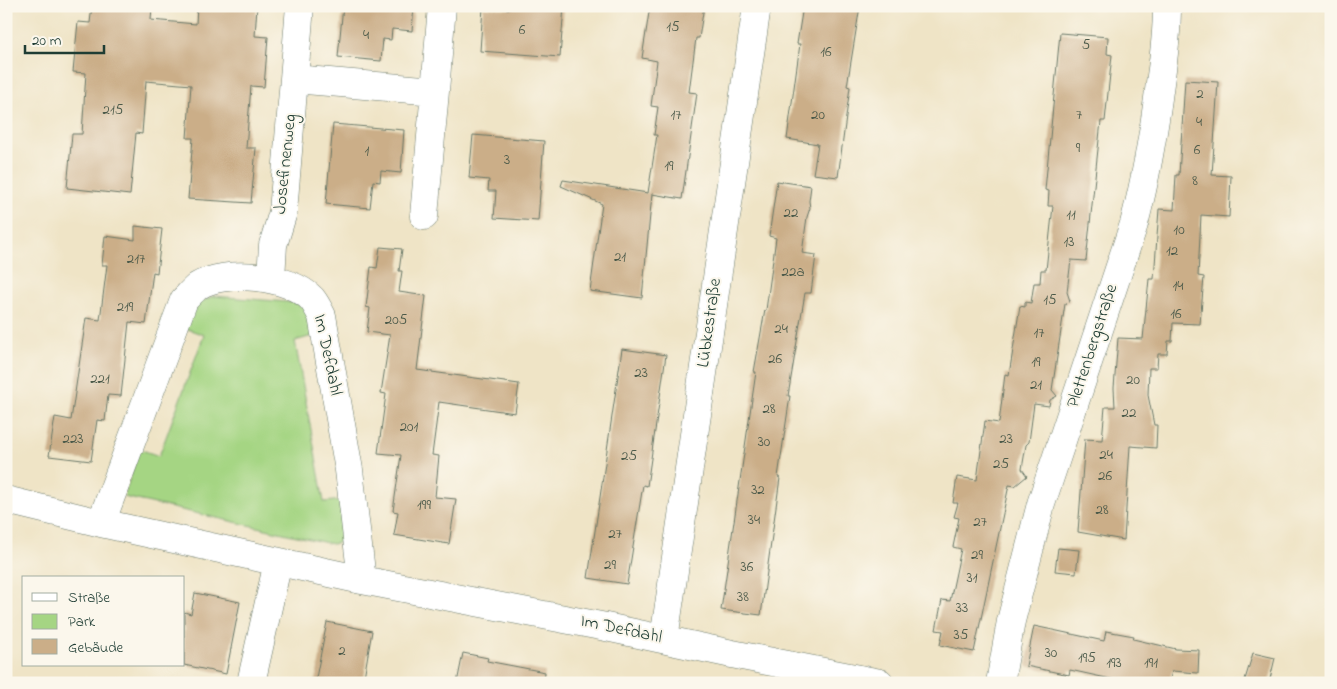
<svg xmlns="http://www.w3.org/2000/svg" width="1337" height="689" viewBox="0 0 1337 689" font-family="'Indie Flower',sans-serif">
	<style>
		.green { fill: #a5d583; stroke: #62895c }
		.building { fill: #cbae88 }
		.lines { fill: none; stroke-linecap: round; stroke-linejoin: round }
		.minor-casing { stroke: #687767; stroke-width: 29 }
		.minor { stroke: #fff; stroke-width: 28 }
		.labels { text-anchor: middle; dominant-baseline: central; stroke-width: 4; stroke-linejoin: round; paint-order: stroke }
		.number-label { font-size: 15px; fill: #4a5949 }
		.street-label { font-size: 18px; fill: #1f3d34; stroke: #fbf7ec }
	</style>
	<rect width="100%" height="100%" fill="#fbf7ec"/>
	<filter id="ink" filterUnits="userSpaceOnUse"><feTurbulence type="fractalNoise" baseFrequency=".02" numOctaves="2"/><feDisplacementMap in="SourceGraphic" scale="10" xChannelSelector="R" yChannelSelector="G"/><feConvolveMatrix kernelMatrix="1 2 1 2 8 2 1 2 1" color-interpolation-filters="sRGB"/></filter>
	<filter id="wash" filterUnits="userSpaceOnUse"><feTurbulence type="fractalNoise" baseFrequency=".0096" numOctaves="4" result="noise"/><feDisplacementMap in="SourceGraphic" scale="20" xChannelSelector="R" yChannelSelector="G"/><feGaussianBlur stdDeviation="1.12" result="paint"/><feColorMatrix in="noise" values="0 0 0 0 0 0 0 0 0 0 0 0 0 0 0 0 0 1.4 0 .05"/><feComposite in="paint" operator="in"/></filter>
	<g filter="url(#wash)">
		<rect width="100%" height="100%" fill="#efe4c6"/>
		<!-- green -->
		<path class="green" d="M 214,296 L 300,303 L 307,309 L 316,335 L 295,341 L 324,502 L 344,500 L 346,527 L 342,542 L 332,544 L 124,497 L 139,449 L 159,456 L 204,335 L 185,328 C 192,309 195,303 214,296 Z"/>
		<g id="blocks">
			<!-- building -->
			<path class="building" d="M 92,6 L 152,6 L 151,20 L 196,24 L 197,6 L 257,6 L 255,36 L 268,37 L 264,87 L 251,86 L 246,148 L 256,148 L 251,203 L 188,199 L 193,138 L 187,138 L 191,85 L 146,81 L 142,134 L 136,133 L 130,195 L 67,188 L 72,134 L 82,134 L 86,73 L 73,72 L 78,22 L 90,23 Z
				M 343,6 L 414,6 L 412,31 L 392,29 L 391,40 L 383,39 L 381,61 L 338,57 Z
				M 510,6 L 564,6 L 560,57 L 480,51 L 483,7 L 510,9 Z
				M 650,6 L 704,6 L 699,38 L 696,38 L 689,92 L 697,93 L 682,199 L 652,194 L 642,298 L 590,291 L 602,204 L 561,186 L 563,180 L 648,193 L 657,135 L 654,135 L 658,107 L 651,106 L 657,61 L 642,58 Z
				M 803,6 L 860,6 L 847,86 L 850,87 L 838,177 L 813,174 L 818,144 L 787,139 L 800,44 L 797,44 Z
				M 1060,33 L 1108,37 L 1107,54 L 1112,55 L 1105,121 L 1101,121 L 1086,261 L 1071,260 L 1067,292 L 1070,301 L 1065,304 L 1052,390 L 1057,396 L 1050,400 L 1049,406 L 1034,404 L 1029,442 L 1026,445 L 1022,469 L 1027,476 L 1015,486 L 1009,485 L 974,652 L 940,645 L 943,631 L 936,630 L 942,600 L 950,601 L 961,549 L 953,547 L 959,518 L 954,517 L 958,503 L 953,503 L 957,477 L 977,480 L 985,421 L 999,423 L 1005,374 L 1009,375 L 1020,306 L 1025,307 L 1025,302 L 1031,303 L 1034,283 L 1040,283 L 1041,270 L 1046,270 L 1053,206 L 1048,206 L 1049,191 L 1045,190 Z
				M 1185,80 L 1218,82 L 1212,175 L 1231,176 L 1229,217 L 1201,215 L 1198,276 L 1204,277 L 1200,324 L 1173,323 L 1172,341 L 1168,341 L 1167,354 L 1158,354 L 1157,368 L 1149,368 L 1148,395 L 1154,425 L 1157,425 L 1156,448 L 1130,446 L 1124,540 L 1078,532 L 1085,439 L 1102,440 L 1105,407 L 1115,407 L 1114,388 L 1118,338 L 1143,339 L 1149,279 L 1154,279 L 1159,209 L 1174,210 L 1176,175 L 1179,175 Z
				M 333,124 L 404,130 L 401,173 L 381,171 L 380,182 L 373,181 L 370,208 L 326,204 Z
				M 473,135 L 544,141 L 538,221 L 494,218 L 496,191 L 488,191 L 489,180 L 469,178 Z
				M 777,181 L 811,186 L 809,201 L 810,208 L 807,217 L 802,253 L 816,255 L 811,293 L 805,293 L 788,396 L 790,396 L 778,477 L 780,478 L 761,615 L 721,610 L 756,372 L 754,372 L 765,310 L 766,310 L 776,238 L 769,236 Z
				M 135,226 L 162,229 L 157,273 L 153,272 L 146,324 L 129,322 L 121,396 L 108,395 L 105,421 L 97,420 L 91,461 L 49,456 L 55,417 L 71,420 L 86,318 L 100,320 L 107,265 L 102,265 L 105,236 L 135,240 Z
				M 380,247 L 402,249 L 399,271 L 402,271 L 399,292 L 426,296 L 417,370 L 519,384 L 515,413 L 439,402 L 432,455 L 439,456 L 435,497 L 456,499 L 449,544 L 394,535 L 398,512 L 393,511 L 401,455 L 378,453 L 386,394 L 381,393 L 390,335 L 367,332 L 370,308 L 366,307 L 371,267 L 377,268 Z
				M 622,349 L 666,355 L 647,486 L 643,485 L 627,584 L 588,578 Z
				M 1058,548 L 1079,550 L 1076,573 L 1055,571 Z
				M 195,593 L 240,602 L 226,674 L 184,665 L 184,612 L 191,614 Z
				M 327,622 L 372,631 L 363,683 L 315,683 Z
				M 1034,626 L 1104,641 L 1106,631 L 1134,636 L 1133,639 L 1176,649 L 1199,650 L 1198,673 L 1172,671 L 1169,683 L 1129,683 L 1070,670 L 1069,675 L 1026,666 Z
				M 463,653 L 488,658 L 487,661 L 545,672 L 544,683 L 457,683 Z
				M 1253,653 L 1275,658 L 1269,683 L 1244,683 Z"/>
		</g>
	</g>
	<g filter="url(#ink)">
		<use href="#blocks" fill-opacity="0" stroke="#687767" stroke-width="1"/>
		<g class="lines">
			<!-- minor casing -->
			<g class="minor-casing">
				<path id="minor" d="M 294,79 L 435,91 L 424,216
					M 435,91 L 442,6
					M 271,278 L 273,245 L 283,212 L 300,6
					M 6,500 L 101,523 L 362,580 L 606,627 L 732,654 L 880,683
					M 101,523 L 184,300 C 188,296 193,290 198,286 C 225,269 289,275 312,299 C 316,304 319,310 322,316 L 349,470 L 362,580
					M 664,639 C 697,428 724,217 757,6
					M 251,683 L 278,562
					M 1000,683 L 1011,621 L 1041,504 L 1134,224 C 1146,178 1154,131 1160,83 C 1164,57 1167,32 1167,6"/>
			</g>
			<!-- minor -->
			<use href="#minor" class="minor"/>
		</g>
	</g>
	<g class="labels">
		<!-- number labels -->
		<g class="number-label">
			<text x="673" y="27">15</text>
			<text x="522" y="30">6</text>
			<text x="366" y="35">4</text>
			<text x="1086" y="45">5</text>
			<text x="826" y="52">16</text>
			<text x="1200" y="94">2</text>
			<text x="113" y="110">215</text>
			<text x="676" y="115">17</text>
			<text x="818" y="115">20</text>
			<text x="1079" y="115">7</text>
			<text x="1199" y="122">4</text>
			<text x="1078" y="148">9</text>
			<text x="1197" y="150">6</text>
			<text x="367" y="151">1</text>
			<text x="507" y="160">3</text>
			<text x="669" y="166">19</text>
			<text x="1195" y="181">8</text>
			<text x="791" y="213">22</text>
			<text x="1071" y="215">11</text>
			<text x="1179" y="230">10</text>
			<text x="1069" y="242">13</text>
			<text x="1172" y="251">12</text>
			<text x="620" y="257">21</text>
			<text x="136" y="259">217</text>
			<text x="793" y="272">22a</text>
			<text x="1178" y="286">14</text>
			<text x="1050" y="300">15</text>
			<text x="125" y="307">219</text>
			<text x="1176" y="314">16</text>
			<text x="396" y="320">205</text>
			<text x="781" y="329">24</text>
			<text x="1039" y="333">17</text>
			<text x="775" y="359">26</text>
			<text x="1036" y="362">19</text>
			<text x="641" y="373">23</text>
			<text x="100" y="379">221</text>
			<text x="1133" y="380">20</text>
			<text x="1036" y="385">21</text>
			<text x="769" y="409">28</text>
			<text x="1129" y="413">22</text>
			<text x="409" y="427">201</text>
			<text x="73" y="439">223</text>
			<text x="1006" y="439">23</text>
			<text x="764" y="442">30</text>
			<text x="1106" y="455">24</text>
			<text x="629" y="456">25</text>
			<text x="1001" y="464">25</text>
			<text x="1105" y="476">26</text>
			<text x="758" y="490">32</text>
			<text x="424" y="505">199</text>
			<text x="1102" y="510">28</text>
			<text x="754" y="520">34</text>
			<text x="980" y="522">27</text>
			<text x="615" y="534">27</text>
			<text x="977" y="555">29</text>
			<text x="610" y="565">29</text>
			<text x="747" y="567">36</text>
			<text x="972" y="578">31</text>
			<text x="743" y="597">38</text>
			<text x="962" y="608">33</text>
			<text x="961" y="635">35</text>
			<text x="342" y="651">2</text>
			<text x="1051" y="653">30</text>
			<text x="1087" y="658">195</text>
			<text x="1114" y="663">193</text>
			<text x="1151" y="663">191</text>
		</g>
		<!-- street labels -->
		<g class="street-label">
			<text transform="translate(286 164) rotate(-84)">Josefinenweg</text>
			<text transform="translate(710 323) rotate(-82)">Lübkestraße</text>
			<text transform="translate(1093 346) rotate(-72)">Plettenbergstraße</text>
			<text transform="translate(327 355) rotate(78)">Im Defdahl</text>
			<text transform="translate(621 630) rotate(12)">Im Defdahl</text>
		</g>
	</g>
	<!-- margin -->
	<rect width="1337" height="689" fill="none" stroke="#fbf7ec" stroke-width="25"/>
	<!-- legend -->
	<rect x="22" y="576" width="162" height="90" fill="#fbf7ec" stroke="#a3ada2"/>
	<rect x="32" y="593" width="25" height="8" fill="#ffffff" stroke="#a3ada2"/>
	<text x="68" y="602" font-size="15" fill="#1f3d34">Straße</text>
	<rect x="32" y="614" width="25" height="15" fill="#a5d583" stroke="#a3ada2"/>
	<text x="68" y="626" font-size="15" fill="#1f3d34">Park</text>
	<rect x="32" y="639" width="25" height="15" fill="#cbae88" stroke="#a3ada2"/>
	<text x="68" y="652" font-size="15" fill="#1f3d34">Gebäude</text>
	<!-- scale -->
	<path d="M25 45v8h79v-8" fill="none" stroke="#1f3d34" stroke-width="2.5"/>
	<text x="32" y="45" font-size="15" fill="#1f3d34" stroke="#fbf7ec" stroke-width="4" paint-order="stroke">20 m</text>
</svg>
